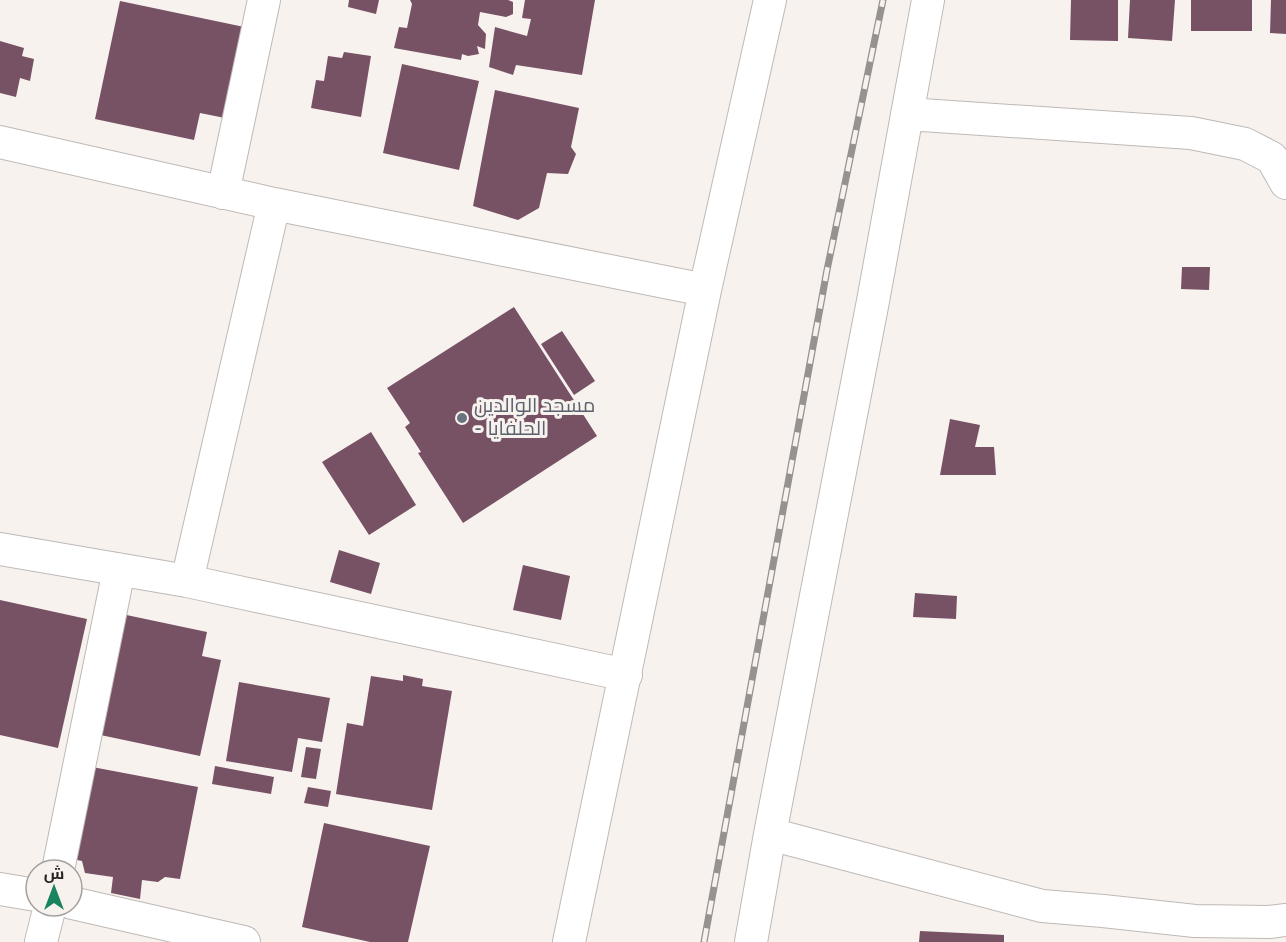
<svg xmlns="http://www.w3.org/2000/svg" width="1286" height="942" viewBox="0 0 1286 942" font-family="'Varela Round',Cairo,sans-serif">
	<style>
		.building { fill: #775164 }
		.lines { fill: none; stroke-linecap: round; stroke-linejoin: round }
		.minor-casing { stroke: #bfb9b6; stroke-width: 34 }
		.minor { stroke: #fff; stroke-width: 32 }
		.rail-casing { stroke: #969290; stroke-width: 7 }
		.rail { stroke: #f8f2ef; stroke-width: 4.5; stroke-dasharray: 14; stroke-linecap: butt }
		.worship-dot { fill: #6b7280; stroke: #f8f2ef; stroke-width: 2 }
		.labels { text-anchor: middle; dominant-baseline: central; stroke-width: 6; stroke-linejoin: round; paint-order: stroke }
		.worship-label { font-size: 20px; fill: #5b616d; stroke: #f8f2ef; text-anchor: start }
	</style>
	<rect width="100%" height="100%" fill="#f8f2ef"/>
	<!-- building -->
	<path class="building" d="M 349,0 L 379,0 L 376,14 L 348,7 Z
		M 410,0 L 508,0 L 513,2 L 513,14 L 506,17 L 480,12 L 478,25 L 486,34 L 485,49 L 477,46 L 479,54 L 468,56 L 462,54 L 461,60 L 394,48 L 399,27 L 407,28 L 412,4 Z
		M 525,0 L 595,0 L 582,75 L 516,65 L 513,75 L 489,67 L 495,27 L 527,36 L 531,19 L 522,18 Z
		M 1071,0 L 1118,0 L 1118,41 L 1070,40 Z
		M 1130,0 L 1175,0 L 1172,41 L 1128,38 Z
		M 1191,0 L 1252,0 L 1252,31 L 1191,31 Z
		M 1271,0 L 1286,0 L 1286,34 L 1270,33 Z
		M 120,1 L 249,28 L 230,119 L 200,113 L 194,140 L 95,119 Z
		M 0,41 L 24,48 L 22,56 L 34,59 L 30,81 L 20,78 L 16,97 L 0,93 Z
		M 344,52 L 371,56 L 361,117 L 311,108 L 316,80 L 324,81 L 328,56 L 342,58 Z
		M 402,64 L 479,81 L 459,170 L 383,153 Z
		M 495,90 L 579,108 L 571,147 L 576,154 L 568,174 L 547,173 L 539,208 L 518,220 L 473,206 Z
		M 1182,267 L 1210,267 L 1209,290 L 1181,289 Z
		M 514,307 L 597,436 L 463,523 L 418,453 L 421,452 L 405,427 L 410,423 L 387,388 Z
		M 562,331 L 595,381 L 574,395 L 541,344 Z
		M 950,419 L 980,425 L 975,447 L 994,447 L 996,475 L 940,475 Z
		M 371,432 L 416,505 L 369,535 L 322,462 Z
		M 339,550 L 380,563 L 371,594 L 330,582 Z
		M 523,565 L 570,576 L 561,620 L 513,610 Z
		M 915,593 L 957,596 L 956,619 L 913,617 Z
		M 0,600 L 87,619 L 58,748 L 0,735 Z
		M 117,613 L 207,632 L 202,656 L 221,660 L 200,756 L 91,733 Z
		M 403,675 L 423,679 L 422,686 L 452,691 L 432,810 L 336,794 L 347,723 L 363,726 L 371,676 L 403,681 Z
		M 239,682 L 330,698 L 322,742 L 298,738 L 292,772 L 226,761 Z
		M 306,747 L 321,749 L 316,779 L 301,777 Z
		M 87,766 L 198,787 L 180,879 L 165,877 L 158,882 L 142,880 L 140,899 L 111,893 L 113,877 L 85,873 L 82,861 L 72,859 Z
		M 215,766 L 274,777 L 271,794 L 212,784 Z
		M 308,787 L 331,791 L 328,807 L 304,803 Z
		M 324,823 L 430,846 L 408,942 L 370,942 L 302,927 Z
		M 920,931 L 1004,935 L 1004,942 L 919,942 Z"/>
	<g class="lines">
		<!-- minor casing -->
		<g class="minor-casing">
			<path id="minor" d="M 907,114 L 1191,133 L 1245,144 L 1272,158 L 1286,183
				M 0,142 L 274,204 L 705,290
				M 223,193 L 264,0
				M 0,549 L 187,581 L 626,675
				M 187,581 L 274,204
				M 770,834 L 1042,906 L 1103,911 L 1195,921 L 1269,922 L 1286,920
				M 58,870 L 119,570
				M 0,889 L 36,895
				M 72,903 L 244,942
				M 41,942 L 50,906
				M 569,942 L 705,290 L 770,0
				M 751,942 L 770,834 L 873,301 L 928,0"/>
		</g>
		<!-- minor -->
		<use href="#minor" class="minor"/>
		<!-- rail casing -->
		<g class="rail-casing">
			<path id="rail" d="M 704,942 L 827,270 L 883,0"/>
		</g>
		<!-- rail -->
		<use href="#rail" class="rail"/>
	</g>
	<!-- markers -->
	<circle class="worship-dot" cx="462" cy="418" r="6"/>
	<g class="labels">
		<!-- worship labels -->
		<g class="worship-label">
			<text x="474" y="406">مسجد الوالدين<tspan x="474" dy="23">- الحلفايا</tspan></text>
		</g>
	</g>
	<!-- north arrow -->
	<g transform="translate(54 888)"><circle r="28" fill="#f8f2ef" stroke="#a4a09d" stroke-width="1.5"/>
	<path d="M0-4.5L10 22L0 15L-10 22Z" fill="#1a8461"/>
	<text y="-9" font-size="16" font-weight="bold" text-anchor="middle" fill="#262423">ش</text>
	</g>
</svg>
